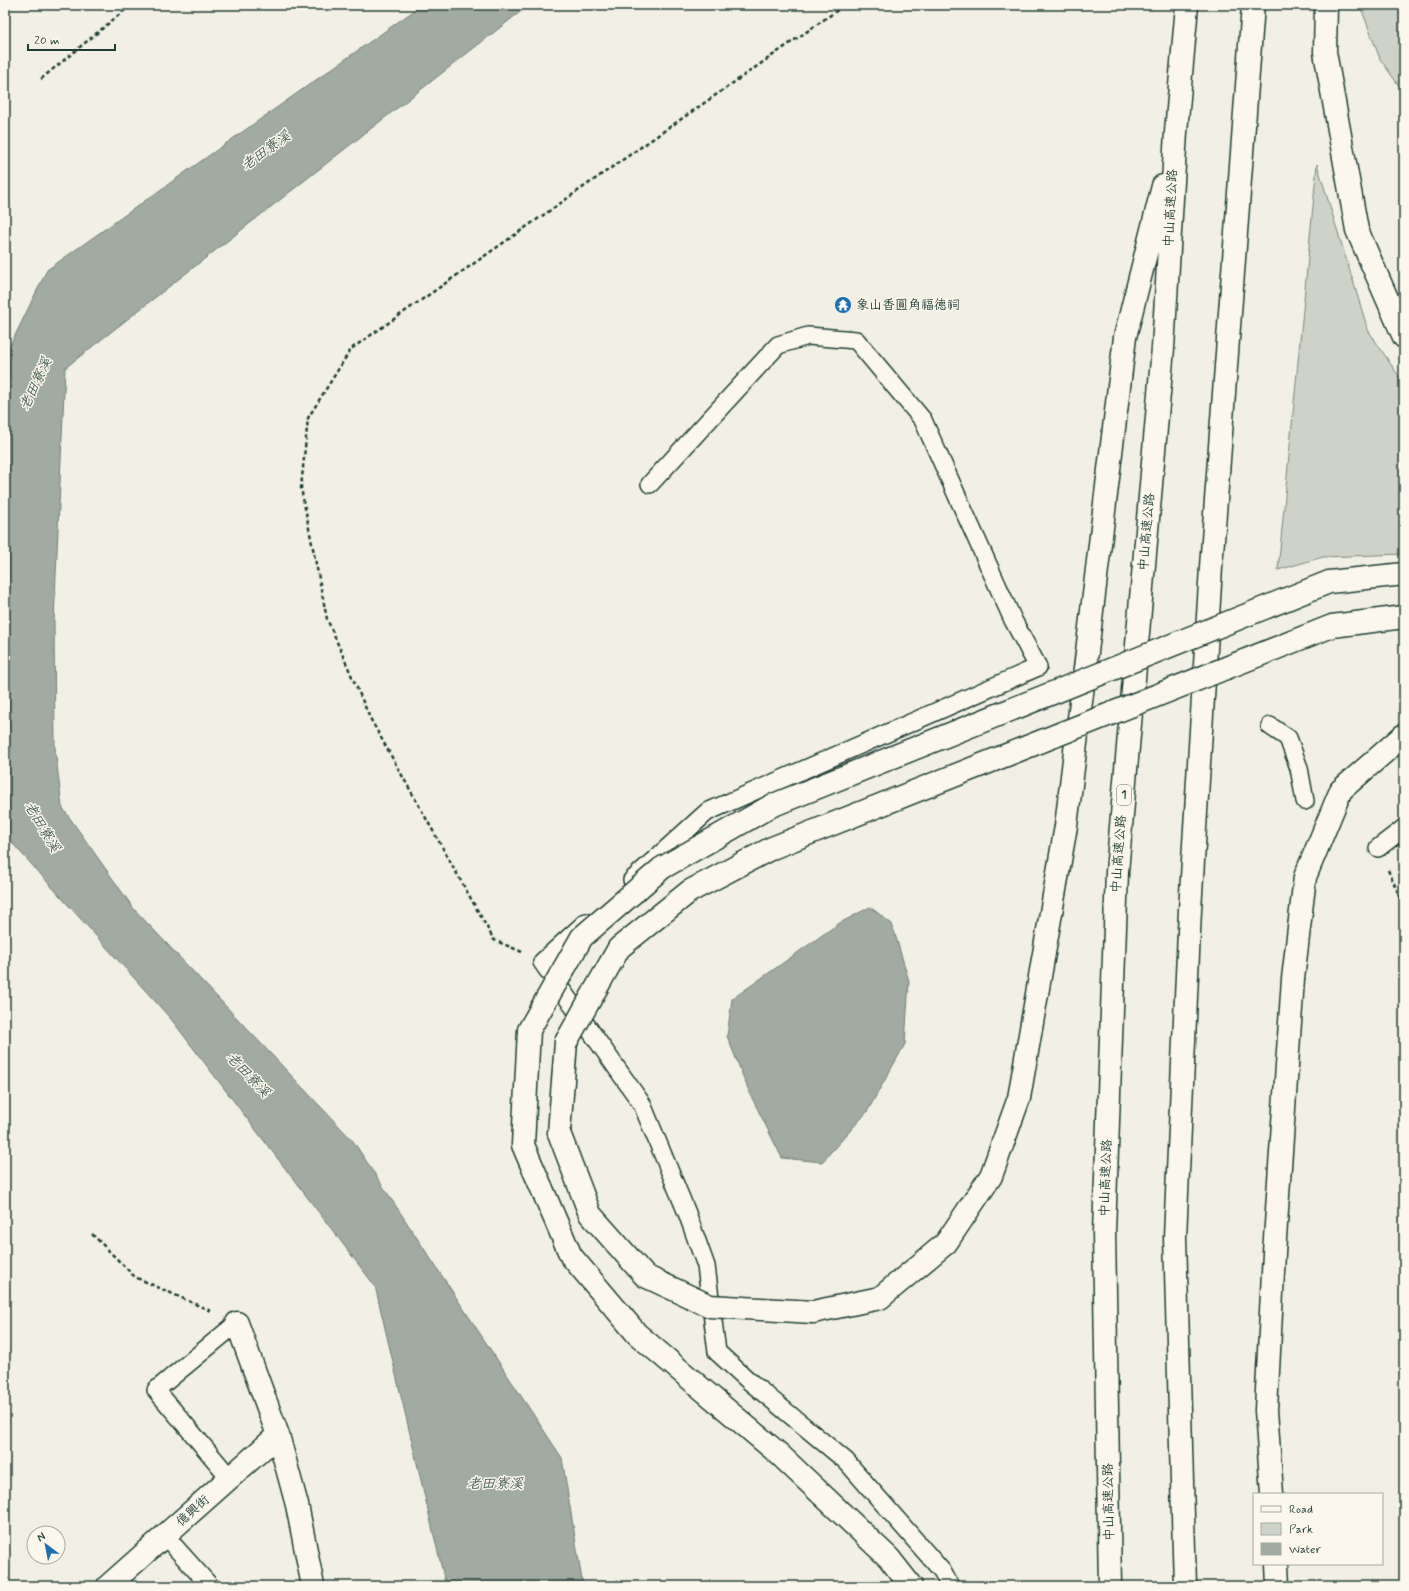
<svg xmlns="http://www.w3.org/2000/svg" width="1409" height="1591" viewBox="0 0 1409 1591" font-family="Mynerve,'LXGW WenKai TC',sans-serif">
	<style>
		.green { fill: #cfd2c8; stroke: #77887e }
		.water { fill: #a2aba1; stroke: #6e7f75 }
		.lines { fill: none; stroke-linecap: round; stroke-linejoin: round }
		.lane-casing { stroke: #1f3d34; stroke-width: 20 }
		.street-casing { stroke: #1f3d34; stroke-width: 25 }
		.highway-casing { stroke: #1f3d34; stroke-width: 25 }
		.path { stroke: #1f3d34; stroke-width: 2.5; stroke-dasharray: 4 3; stroke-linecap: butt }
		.lane { stroke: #fbf7ec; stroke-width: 17 }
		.street { stroke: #fbf7ec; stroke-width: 22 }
		.highway { stroke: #fbf7ec; stroke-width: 22 }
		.highway-bridge-casing { stroke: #1f3d34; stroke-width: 25; stroke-linecap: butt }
		.highway-bridge { stroke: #fbf7ec; stroke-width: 22 }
		.labels { text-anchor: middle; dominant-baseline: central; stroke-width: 3; stroke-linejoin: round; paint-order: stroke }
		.shield { fill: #fbf7ec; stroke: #61756b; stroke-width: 1 }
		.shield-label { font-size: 12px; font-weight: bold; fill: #1f3d34 }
		.street-label { font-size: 13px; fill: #1f3d34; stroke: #fbf7ec }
		.poi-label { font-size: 13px; fill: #1f3d34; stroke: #fbf7ec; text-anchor: start }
		.water-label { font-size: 14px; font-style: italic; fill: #465e55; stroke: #fbf7ec }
	</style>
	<rect width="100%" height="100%" fill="#f2f0e5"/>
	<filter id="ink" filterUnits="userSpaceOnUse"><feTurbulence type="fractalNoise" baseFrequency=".025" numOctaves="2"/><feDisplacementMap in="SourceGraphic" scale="8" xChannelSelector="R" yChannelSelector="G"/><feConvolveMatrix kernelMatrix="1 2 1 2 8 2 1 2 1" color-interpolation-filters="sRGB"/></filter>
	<g filter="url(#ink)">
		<!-- green -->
		<path class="green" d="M 1360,5 L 1404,5 L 1404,93 L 1380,59 Z
			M 1317,164 L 1368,330 L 1404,384 L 1404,554 L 1323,557 L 1278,570 Z"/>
		<!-- water -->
		<path class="water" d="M 422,5 L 529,5 L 65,368 L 54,621 L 55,748 L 62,807 L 134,909 L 353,1141 L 562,1458 L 583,1586 L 446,1586 L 375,1286 L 171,1019 L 5,835 L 5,356 L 47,270 Z
			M 870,907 L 892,924 L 909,981 L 905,1044 L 867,1112 L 822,1162 L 782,1158 L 750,1094 L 727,1036 L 732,999 L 838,924 Z"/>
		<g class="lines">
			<!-- lane casing -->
			<g class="lane-casing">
				<path id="lane" d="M 1270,726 L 1288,738 L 1299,768 L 1305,801
					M 1378,848 L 1404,828
					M 632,880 L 707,812 L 1038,667 L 1013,620 L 923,420 L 856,340 L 808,336 L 778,345 L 650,484
					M 586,922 L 542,962 L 642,1104 L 687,1213 L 706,1266 L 717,1352 L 749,1381 L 846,1461 L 942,1571 L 950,1586
					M 230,1478 L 156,1390 L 237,1323
					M 165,1536 L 210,1586"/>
			</g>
			<!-- street casing -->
			<g class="street-casing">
				<path id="street" d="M 237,1323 L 278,1435 L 297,1505 L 313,1586
					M 108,1586 L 278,1435"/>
			</g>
			<!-- highway casing -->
			<g class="highway-casing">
				<path id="highway" d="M 1326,5 L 1325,52 L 1357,230 L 1404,337
					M 559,1133 L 566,1042
					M 813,1312 L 880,1298 L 946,1243 L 991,1176 L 1019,1098 L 1066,826 L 1125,337 L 1163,186
					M 779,1454 L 889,1558 L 911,1586
					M 1272,1494 L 1266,1410 L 1274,1253 L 1293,979 L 1305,877 L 1341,790 L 1404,735
					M 1277,1564 L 1278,1586
					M 1110,1586 L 1104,1232 L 1117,872 L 1163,348 L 1176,132 L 1187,5
					M 1185,1586 L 1175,1237 L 1190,910 L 1211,567 L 1253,5"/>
			</g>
			<!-- path -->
			<path class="path" d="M 41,79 L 131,5
				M 1388,870 L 1404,906
				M 522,952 L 494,940 L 370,718 L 327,619 L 301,488 L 308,418 L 351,349 L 845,5
				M 92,1234 L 135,1277 L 213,1312"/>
			<!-- lane -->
			<use href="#lane" class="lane"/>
			<!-- street -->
			<use href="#street" class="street"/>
			<!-- highway -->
			<use href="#highway" class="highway"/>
			<!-- highway-bridge casing -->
			<g class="highway-bridge-casing">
				<path id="highway-bridge" d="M 566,1042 L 619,948 L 690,891 L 772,848 L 1332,626 L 1404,617
					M 559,1133 L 590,1214 L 645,1276 L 710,1306 L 813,1312
					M 779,1454 L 637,1334 L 571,1256 L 523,1145 L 529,1030 L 582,937 L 662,868 L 771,806 L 1329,582 L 1404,574"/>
			</g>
			<!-- highway-bridge -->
			<use href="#highway-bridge" class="highway-bridge"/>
		</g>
	</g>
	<!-- icons -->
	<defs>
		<g id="temple-disc" transform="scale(0.9)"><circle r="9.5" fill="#1f6fb2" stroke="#fbf7ec"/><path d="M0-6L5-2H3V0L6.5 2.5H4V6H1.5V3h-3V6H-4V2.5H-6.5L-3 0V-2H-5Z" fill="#fff"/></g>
	</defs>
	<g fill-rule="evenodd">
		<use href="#temple-disc" x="843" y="305"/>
	</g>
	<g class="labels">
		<!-- shield labels -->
		<rect class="shield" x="1117" y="785" width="14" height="20" rx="3"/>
		<g class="shield-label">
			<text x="1124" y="795">1</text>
		</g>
		<!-- street labels -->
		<g class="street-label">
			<text transform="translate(1171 208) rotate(-87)">中山高速公路</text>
			<text transform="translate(1147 532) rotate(-85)">中山高速公路</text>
			<text transform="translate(1119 854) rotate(-86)">中山高速公路</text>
			<text transform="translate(1106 1178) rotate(-88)">中山高速公路</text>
			<text transform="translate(1109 1502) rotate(-91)">中山高速公路</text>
			<text transform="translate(193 1511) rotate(-42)">億興街</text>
		</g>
		<!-- poi labels -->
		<g class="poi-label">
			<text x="856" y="305">象山香圓角福德祠</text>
		</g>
		<!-- water labels -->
		<g class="water-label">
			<text transform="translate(266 151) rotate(-36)">老田寮溪</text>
			<text transform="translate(36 384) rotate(-65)">老田寮溪</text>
			<text transform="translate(42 827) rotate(59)">老田寮溪</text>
			<text transform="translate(248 1075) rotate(46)">老田寮溪</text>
			<text x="495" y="1484">老田寮溪</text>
		</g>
	</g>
	<!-- margin -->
	<rect width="1409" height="1591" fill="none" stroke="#fbf7ec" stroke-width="20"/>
	<rect x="10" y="10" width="1389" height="1571" fill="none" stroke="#1f3d34" stroke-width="1.5" filter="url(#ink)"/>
	<!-- legend -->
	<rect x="1253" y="1493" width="130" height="72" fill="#fbf7ec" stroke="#a3ada2"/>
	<rect x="1261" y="1506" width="20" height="6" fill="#fbf7ec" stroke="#a3ada2"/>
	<text x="1289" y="1513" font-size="12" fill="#1f3d34">Road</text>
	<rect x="1261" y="1523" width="20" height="12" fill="#cfd2c8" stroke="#a3ada2"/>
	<text x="1289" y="1533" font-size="12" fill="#1f3d34">Park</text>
	<rect x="1261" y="1543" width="20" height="12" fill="#a2aba1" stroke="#a3ada2"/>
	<text x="1289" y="1553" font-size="12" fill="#1f3d34">Water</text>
	<!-- north arrow -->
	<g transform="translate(46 1545) rotate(328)"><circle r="19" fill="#fbf7ec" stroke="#a3ada2"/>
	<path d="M0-3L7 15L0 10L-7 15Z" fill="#1f6fb2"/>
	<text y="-6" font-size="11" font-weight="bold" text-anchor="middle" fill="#1f3d34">N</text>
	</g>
	<!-- scale -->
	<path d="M28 44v6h87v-6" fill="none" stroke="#1f3d34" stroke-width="2"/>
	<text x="34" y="44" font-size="12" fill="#1f3d34" stroke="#fbf7ec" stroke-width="3" paint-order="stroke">20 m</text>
</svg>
